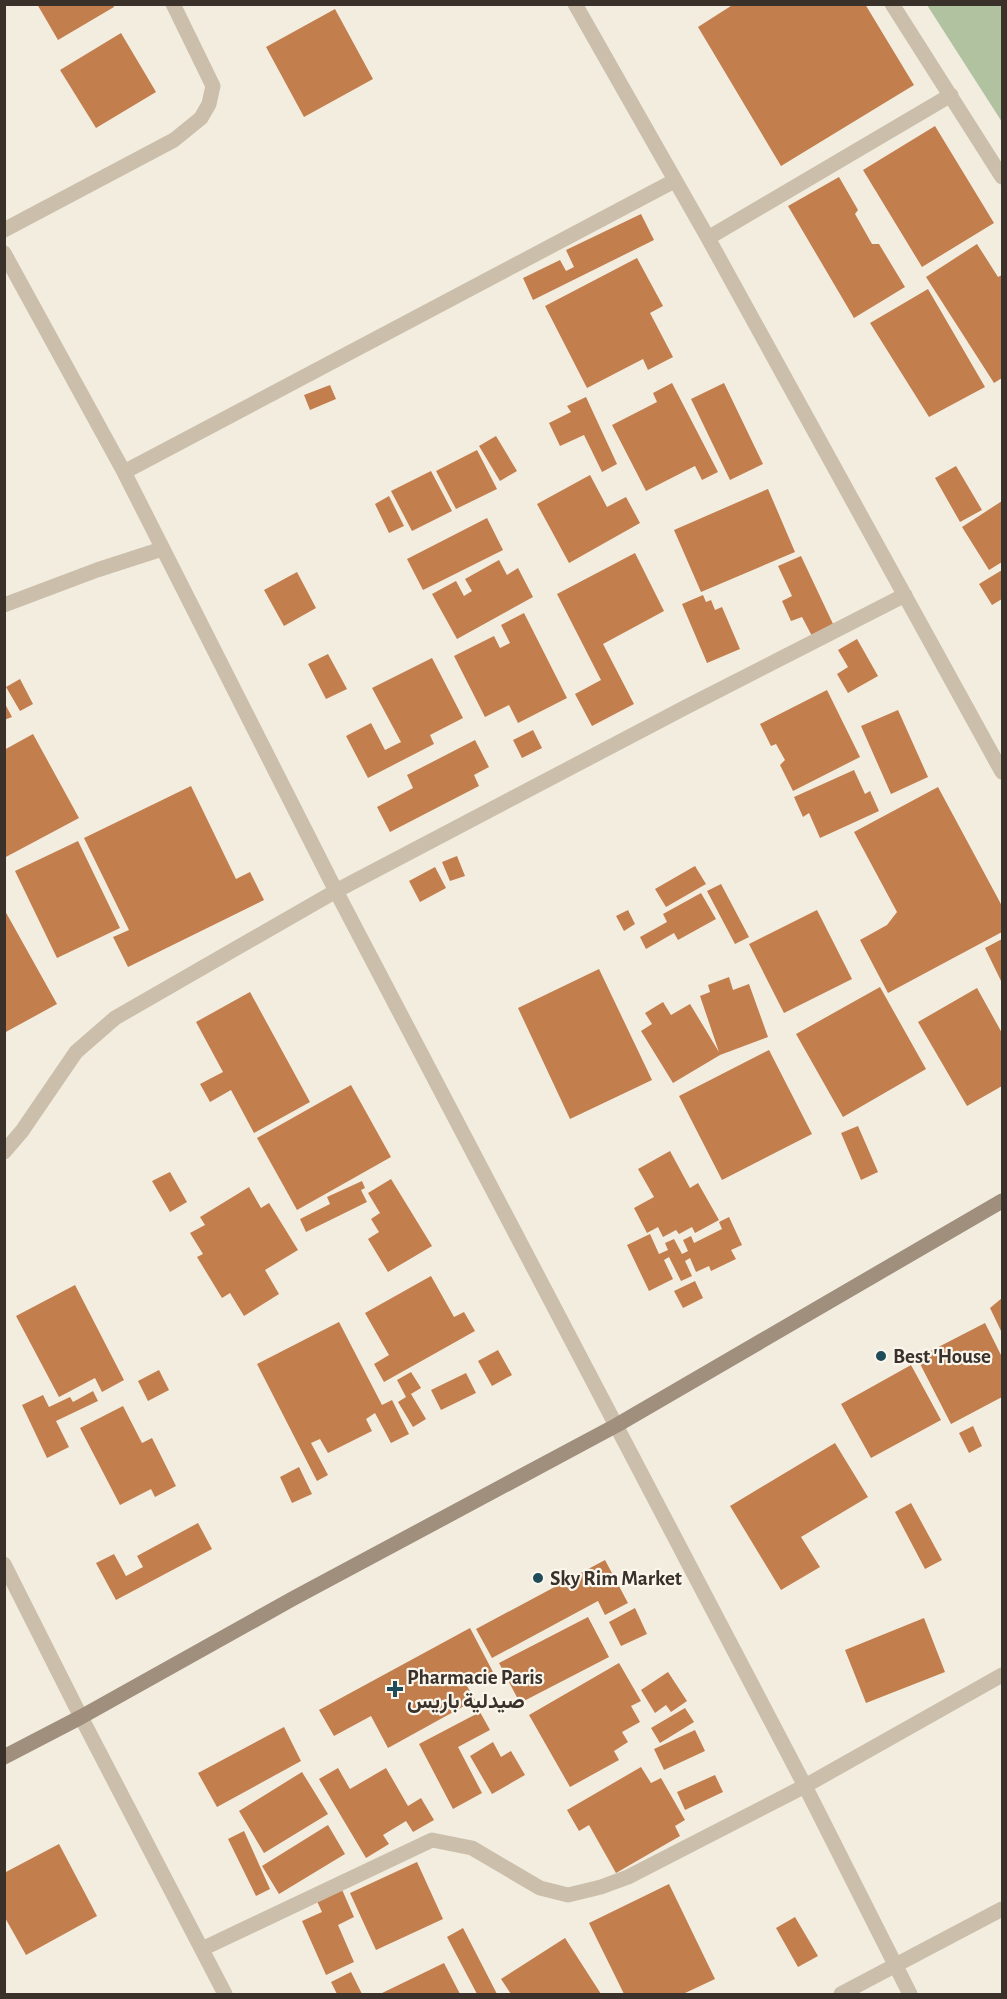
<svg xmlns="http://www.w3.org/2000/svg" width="1007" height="1999" viewBox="0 0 1007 1999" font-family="'Alegreya Sans',Vazirmatn,sans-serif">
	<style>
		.green { fill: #b0c29f }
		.building { fill: #c37e4d }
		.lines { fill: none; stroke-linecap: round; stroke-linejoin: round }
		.street { stroke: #cbbfab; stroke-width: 15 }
		.secondary { stroke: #9f8f7c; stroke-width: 15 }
		.poi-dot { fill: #204c5a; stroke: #faf6ec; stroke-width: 2 }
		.labels { text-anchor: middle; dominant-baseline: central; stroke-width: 4.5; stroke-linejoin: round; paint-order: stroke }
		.poi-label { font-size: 21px; font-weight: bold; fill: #39312a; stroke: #faf6ec; text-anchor: start }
	</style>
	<rect width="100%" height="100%" fill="#f3ede0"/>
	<!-- green -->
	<path class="green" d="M 927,5 L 1002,5 L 1002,122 Z"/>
	<!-- building -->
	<path class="building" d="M 37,4 L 113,4 L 114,7 L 58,40 Z
		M 734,4 L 865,4 L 914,85 L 781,166 L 698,27 Z
		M 335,9 L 373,79 L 304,117 L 266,47 Z
		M 121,33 L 156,92 L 96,128 L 60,70 Z
		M 935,126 L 994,223 L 922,267 L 863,170 Z
		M 839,177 L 858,210 L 855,214 L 872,244 L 879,244 L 905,287 L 854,318 L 788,206 Z
		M 641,214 L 654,240 L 533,300 L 523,278 L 560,260 L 566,271 L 574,267 L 566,250 Z
		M 977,244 L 998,277 L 1002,275 L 1002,378 L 994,383 L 926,277 Z
		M 637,258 L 663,306 L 650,313 L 673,357 L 648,370 L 643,359 L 587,388 L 545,306 Z
		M 928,289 L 985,387 L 929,417 L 870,323 Z
		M 672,383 L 718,472 L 702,480 L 695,466 L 646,491 L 612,425 L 657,402 L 653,393 Z
		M 724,383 L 763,464 L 730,480 L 691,399 Z
		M 330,385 L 336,399 L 310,410 L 304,395 Z
		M 586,397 L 617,464 L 602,472 L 584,435 L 560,446 L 549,423 L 571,412 L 567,406 Z
		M 496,436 L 517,471 L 500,481 L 479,446 Z
		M 477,450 L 497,489 L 456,509 L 436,471 Z
		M 956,466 L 982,510 L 960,522 L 935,478 Z
		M 431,471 L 452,511 L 412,531 L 391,491 Z
		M 590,475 L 607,507 L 626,497 L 640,523 L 569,563 L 537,504 Z
		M 768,489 L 795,552 L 701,592 L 674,530 Z
		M 389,496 L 404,526 L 389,533 L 375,504 Z
		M 1002,501 L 1002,562 L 989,570 L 962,527 Z
		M 487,518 L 503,550 L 423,590 L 407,559 Z
		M 635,553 L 664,611 L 603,644 L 634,704 L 592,726 L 575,694 L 601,680 L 557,594 Z
		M 801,556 L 834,626 L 812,636 L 802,617 L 791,621 L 782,601 L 792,596 L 778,566 Z
		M 499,560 L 507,575 L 518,568 L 533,597 L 457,639 L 432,594 L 456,581 L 464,596 L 472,591 L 465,579 Z
		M 1002,570 L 1002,599 L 992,605 L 979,584 Z
		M 297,572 L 316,608 L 284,626 L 264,590 Z
		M 703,595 L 706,602 L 711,600 L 715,610 L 722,607 L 740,649 L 707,663 L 682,604 Z
		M 524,613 L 567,698 L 518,723 L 509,705 L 485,717 L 454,656 L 494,636 L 500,648 L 510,643 L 501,625 Z
		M 857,639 L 878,676 L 848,693 L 837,674 L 848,667 L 838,650 Z
		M 328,654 L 347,689 L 326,699 L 308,664 Z
		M 432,658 L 463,718 L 430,735 L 434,744 L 368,778 L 346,736 L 371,723 L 385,750 L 401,742 L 372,688 Z
		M 20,679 L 33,704 L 20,711 L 6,687 Z
		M 827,690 L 860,757 L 793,791 L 780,765 L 785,760 L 776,744 L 771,746 L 760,724 Z
		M 4,702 L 12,717 L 4,720 Z
		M 898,710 L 928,777 L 891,794 L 861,726 Z
		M 533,730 L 542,748 L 522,758 L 513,740 Z
		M 33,734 L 79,818 L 4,858 L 4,750 Z
		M 475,740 L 489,767 L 474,775 L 479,786 L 390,832 L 377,807 L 413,788 L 407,775 Z
		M 854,770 L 865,794 L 870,791 L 879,811 L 820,838 L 809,813 L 803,817 L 794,797 Z
		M 191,786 L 236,879 L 250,872 L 264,900 L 128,967 L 113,937 L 129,930 L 84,838 Z
		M 938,787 L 1002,906 L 1002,932 L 888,993 L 860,940 L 887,925 L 897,912 L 854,832 Z
		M 78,841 L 120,928 L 57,958 L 15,871 Z
		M 457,856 L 465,876 L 450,881 L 442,862 Z
		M 695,866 L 706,884 L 666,907 L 655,889 Z
		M 435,867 L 446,888 L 420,902 L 409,881 Z
		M 721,884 L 749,937 L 735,944 L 707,891 Z
		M 701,893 L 716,919 L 678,940 L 674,933 L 646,949 L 640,937 L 667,922 L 663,914 Z
		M 4,909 L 57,1004 L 4,1033 Z
		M 628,910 L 635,924 L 624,931 L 616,916 Z
		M 817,910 L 852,979 L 784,1013 L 749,944 Z
		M 1002,939 L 1002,983 L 985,948 Z
		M 599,969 L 652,1080 L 570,1119 L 518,1008 Z
		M 729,977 L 733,990 L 749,984 L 768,1037 L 720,1055 L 673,1083 L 641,1031 L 652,1024 L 645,1013 L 663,1002 L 671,1015 L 690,1004 L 719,1052 L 700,996 L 710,992 L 708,985 Z
		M 880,987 L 926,1069 L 843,1117 L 796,1034 Z
		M 977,988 L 1002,1033 L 1002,1086 L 967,1106 L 918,1022 Z
		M 250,992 L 310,1102 L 254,1133 L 231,1090 L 210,1102 L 200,1084 L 223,1072 L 196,1022 Z
		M 769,1050 L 812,1134 L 722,1180 L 679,1096 Z
		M 351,1085 L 391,1157 L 297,1210 L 257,1138 Z
		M 858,1126 L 878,1172 L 861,1180 L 841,1133 Z
		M 670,1151 L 690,1188 L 698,1183 L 719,1220 L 695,1233 L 692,1227 L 679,1234 L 676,1230 L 663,1237 L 658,1227 L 647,1233 L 634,1208 L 654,1197 L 638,1169 Z
		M 170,1172 L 187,1202 L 170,1212 L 152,1181 Z
		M 391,1179 L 432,1246 L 388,1272 L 368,1239 L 379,1232 L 371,1219 L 380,1213 L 368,1193 Z
		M 362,1181 L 365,1188 L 361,1190 L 367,1202 L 306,1232 L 300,1219 L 330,1204 L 327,1197 Z
		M 249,1187 L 261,1208 L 269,1203 L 298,1250 L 265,1270 L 279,1294 L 244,1316 L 230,1293 L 222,1298 L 197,1257 L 203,1254 L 190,1233 L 205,1225 L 200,1217 Z
		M 729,1217 L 742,1245 L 731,1250 L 736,1259 L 711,1271 L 709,1266 L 696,1272 L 690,1258 L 685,1261 L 692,1276 L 681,1281 L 669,1257 L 664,1260 L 673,1279 L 649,1291 L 627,1245 L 650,1234 L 659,1254 L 668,1250 L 665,1243 L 674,1239 L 682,1254 L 688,1251 L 683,1240 L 691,1236 L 694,1243 L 722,1229 L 719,1222 Z
		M 431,1276 L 454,1317 L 464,1312 L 475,1331 L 384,1382 L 374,1364 L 389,1355 L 365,1313 Z
		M 695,1281 L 703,1298 L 683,1308 L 674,1291 Z
		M 75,1285 L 124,1380 L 102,1392 L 95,1378 L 59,1397 L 16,1316 Z
		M 1002,1298 L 1002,1333 L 990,1308 Z
		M 339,1322 L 382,1405 L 392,1400 L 409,1434 L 391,1443 L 375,1413 L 366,1419 L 372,1431 L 328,1453 L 320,1439 L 311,1443 L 328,1475 L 317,1481 L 257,1364 Z
		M 985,1323 L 1002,1357 L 1002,1397 L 951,1424 L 917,1358 Z
		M 498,1350 L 512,1375 L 492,1386 L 478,1361 Z
		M 911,1365 L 941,1420 L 871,1458 L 841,1404 Z
		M 159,1370 L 169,1390 L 148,1401 L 138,1381 Z
		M 411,1372 L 421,1388 L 411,1394 L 426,1419 L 413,1427 L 398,1402 L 406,1397 L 397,1380 Z
		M 466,1373 L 476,1393 L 441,1410 L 431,1390 Z
		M 93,1391 L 98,1401 L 56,1421 L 69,1447 L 47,1458 L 22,1405 L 43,1395 L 49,1407 L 70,1397 L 73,1402 Z
		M 123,1406 L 142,1443 L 152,1438 L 176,1486 L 155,1497 L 151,1489 L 120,1505 L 80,1428 Z
		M 973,1426 L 982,1446 L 969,1453 L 959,1433 Z
		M 835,1443 L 868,1497 L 801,1537 L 820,1567 L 781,1590 L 730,1506 Z
		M 299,1467 L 312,1494 L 292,1503 L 280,1477 Z
		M 911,1503 L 942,1560 L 925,1569 L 895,1512 Z
		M 198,1523 L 212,1549 L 116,1600 L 96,1563 L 114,1554 L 126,1576 L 143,1567 L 137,1556 Z
		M 605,1560 L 628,1603 L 605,1615 L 598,1601 L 492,1658 L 476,1629 Z
		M 635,1608 L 647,1634 L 621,1646 L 609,1622 Z
		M 588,1617 L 609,1657 L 520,1703 L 499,1663 Z
		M 924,1618 L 945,1672 L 866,1703 L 845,1650 Z
		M 470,1628 L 493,1672 L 467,1686 L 475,1700 L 388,1748 L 371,1716 L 334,1736 L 319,1710 Z
		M 619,1663 L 641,1701 L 631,1706 L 640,1722 L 622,1732 L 628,1742 L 614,1751 L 619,1760 L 570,1787 L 529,1715 Z
		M 668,1672 L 687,1701 L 671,1712 L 666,1705 L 655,1713 L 641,1690 Z
		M 685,1708 L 694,1722 L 660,1743 L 651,1728 Z
		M 480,1712 L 490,1730 L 458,1747 L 482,1793 L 453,1809 L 419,1744 Z
		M 284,1727 L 301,1761 L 217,1807 L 198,1773 Z
		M 695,1730 L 705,1751 L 664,1770 L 654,1749 Z
		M 493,1742 L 501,1757 L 511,1751 L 525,1775 L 492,1794 L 470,1756 Z
		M 641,1767 L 651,1783 L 661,1778 L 685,1820 L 675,1826 L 680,1836 L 616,1873 L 589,1825 L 579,1831 L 567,1810 Z
		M 338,1768 L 350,1789 L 386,1768 L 408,1806 L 421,1798 L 434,1820 L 413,1832 L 406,1821 L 383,1835 L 389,1844 L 366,1858 L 319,1779 Z
		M 302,1772 L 328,1814 L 264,1853 L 239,1811 Z
		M 715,1775 L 723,1792 L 685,1810 L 677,1792 Z
		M 328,1825 L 345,1854 L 279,1894 L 262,1866 Z
		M 244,1831 L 270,1889 L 256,1896 L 228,1839 Z
		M 59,1844 L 97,1916 L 26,1955 L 4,1916 L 4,1873 Z
		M 417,1862 L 443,1919 L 376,1950 L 350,1893 Z
		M 669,1884 L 715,1979 L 683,1994 L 624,1994 L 589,1923 Z
		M 340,1885 L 354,1917 L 338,1925 L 354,1962 L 326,1975 L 302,1921 L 322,1912 L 315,1897 Z
		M 795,1917 L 818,1956 L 798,1967 L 776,1928 Z
		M 463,1928 L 497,1994 L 477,1994 L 447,1937 Z
		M 565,1938 L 601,1994 L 511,1994 L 501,1979 Z
		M 444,1963 L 460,1994 L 380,1994 Z
		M 351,1972 L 362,1994 L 337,1994 L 331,1982 Z"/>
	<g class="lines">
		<!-- street -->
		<path class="street" d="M 575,4 L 708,238 L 1002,772
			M 892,4 L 1002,177
			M 4,230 L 174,140 L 201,118 L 209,104 L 213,86 L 173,4
			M 708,238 L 951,95
			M 4,253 L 124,472 L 336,891 L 805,1786 L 910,1994
			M 124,472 L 674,181
			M 4,605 L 97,570 L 162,549
			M 4,1152 L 22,1131 L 76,1052 L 115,1018 L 336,891 L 686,707 L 905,595
			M 4,1564 L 81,1717 L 225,1994
			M 202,1949 L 432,1840 L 472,1848 L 540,1888 L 568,1895 L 601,1887 L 628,1877 L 805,1786 L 1002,1675
			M 841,1994 L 1002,1909"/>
		<!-- secondary -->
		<path class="secondary" d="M 4,1757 L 81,1717 L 294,1598 L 617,1425 L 1002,1201"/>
	</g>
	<!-- markers -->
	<g class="poi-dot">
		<circle cx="881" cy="1356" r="6"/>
		<circle cx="538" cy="1578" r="6"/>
		<path d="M392 1680h6v6h6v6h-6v6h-6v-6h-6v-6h6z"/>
	</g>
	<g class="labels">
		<!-- poi labels -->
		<g class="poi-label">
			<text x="893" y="1356">Best 'House</text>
			<text x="550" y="1578">Sky Rim Market</text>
			<text x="407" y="1677">Pharmacie Paris<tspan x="407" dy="24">صيدلية باريس</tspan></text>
		</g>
	</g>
	<!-- border -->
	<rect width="1007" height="1999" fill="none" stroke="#39312a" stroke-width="12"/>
</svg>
